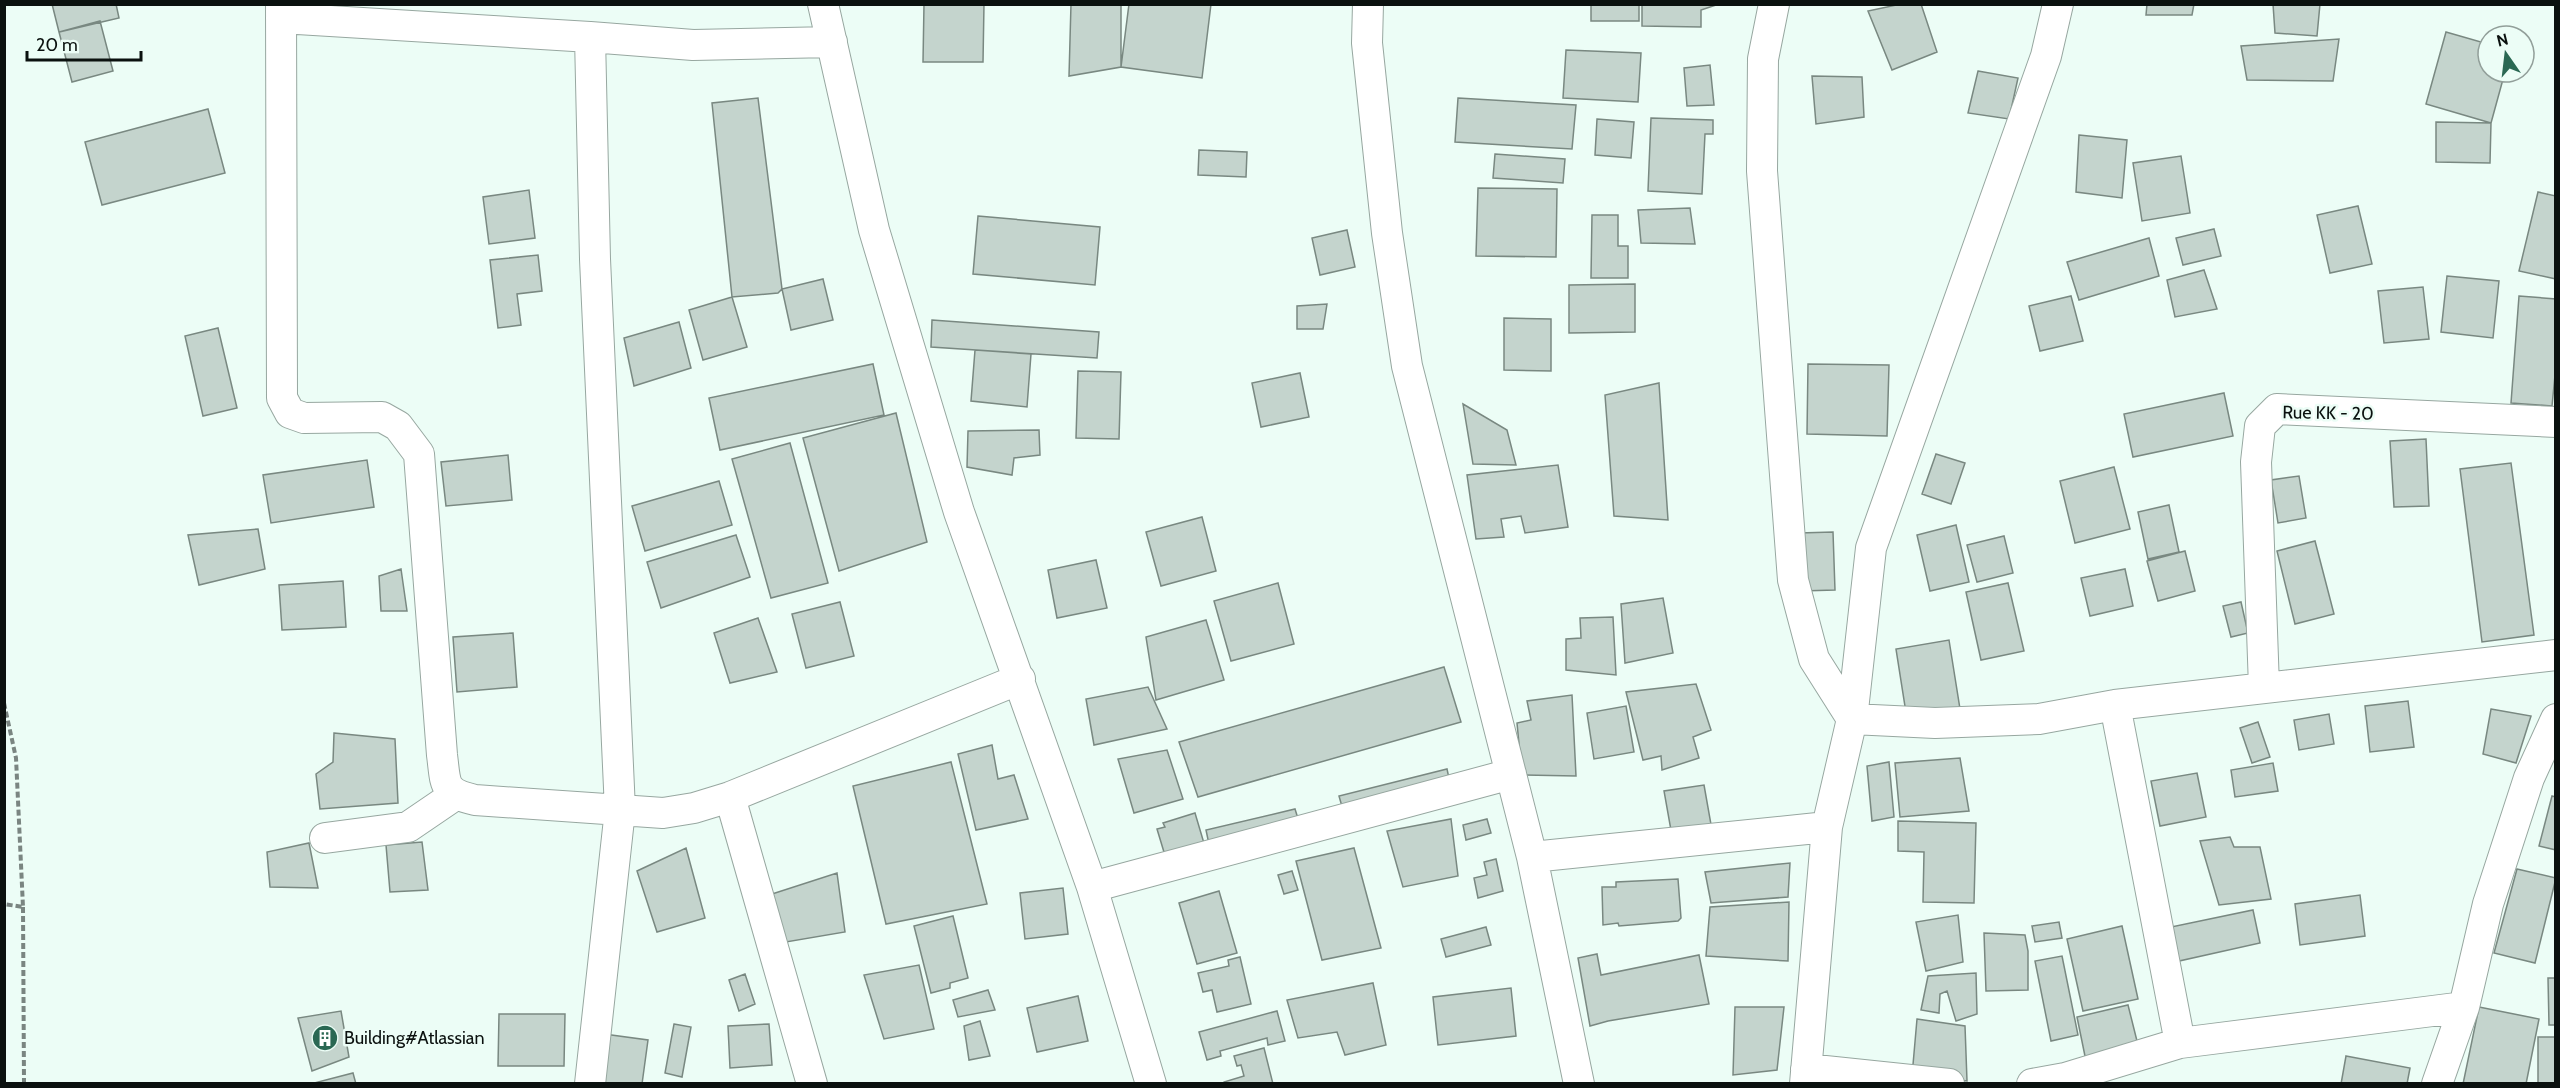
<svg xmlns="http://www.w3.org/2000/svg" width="2560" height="1088" viewBox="0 0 2560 1088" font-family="Cabin,sans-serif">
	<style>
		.building { fill: #c4d4cd; stroke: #798881; stroke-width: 1.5 }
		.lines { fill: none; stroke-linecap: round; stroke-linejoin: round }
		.street-casing { stroke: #97a7a0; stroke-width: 32 }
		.path { stroke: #7a8581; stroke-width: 4; stroke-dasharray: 6 3; stroke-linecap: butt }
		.street { stroke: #fff; stroke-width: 30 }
		.labels { text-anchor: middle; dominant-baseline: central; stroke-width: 5; stroke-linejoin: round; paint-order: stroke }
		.street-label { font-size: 18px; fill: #0b110f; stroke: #ecfdf6 }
		.poi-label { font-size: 18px; fill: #0b110f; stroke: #ecfdf6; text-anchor: start }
	</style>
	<rect width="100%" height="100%" fill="#ecfdf6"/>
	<!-- building -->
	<path class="building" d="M 52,4 L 116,4 L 119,18 L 59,32 Z
		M 924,4 L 984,4 L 983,62 L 923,62 Z
		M 1071,4 L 1121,4 L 1121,67 L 1069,76 Z
		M 1129,4 L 1211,4 L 1202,78 L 1121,67 Z
		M 1591,4 L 1639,4 L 1639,21 L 1591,21 Z
		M 1642,4 L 1719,4 L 1701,10 L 1701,27 L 1642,26 Z
		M 1901,4 L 1921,4 L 1937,52 L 1892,70 L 1868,11 Z
		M 2147,4 L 2194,4 L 2192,15 L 2146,15 Z
		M 2273,4 L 2320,4 L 2317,36 L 2275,33 Z
		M 100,21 L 113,71 L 72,82 L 59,32 Z
		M 2446,32 L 2488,44 L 2488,72 L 2505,72 L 2491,123 L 2426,104 Z
		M 2339,39 L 2333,81 L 2247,80 L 2241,46 Z
		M 1566,50 L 1641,53 L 1638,102 L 1563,98 Z
		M 1710,65 L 1714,105 L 1687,106 L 1684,68 Z
		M 1978,71 L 2018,78 L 2009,119 L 1968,113 Z
		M 1812,76 L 1862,77 L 1864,117 L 1816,124 Z
		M 758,98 L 782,289 L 778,293 L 732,297 L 712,103 Z
		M 1458,98 L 1576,105 L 1572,149 L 1455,142 Z
		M 208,109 L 225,173 L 102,205 L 85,142 Z
		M 1651,118 L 1713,120 L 1713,134 L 1705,134 L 1702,194 L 1648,191 Z
		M 1597,119 L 1634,122 L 1631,158 L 1595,155 Z
		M 2436,122 L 2491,123 L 2490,163 L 2436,162 Z
		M 2079,135 L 2127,140 L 2122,198 L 2076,192 Z
		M 1199,150 L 1247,152 L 1246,177 L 1198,175 Z
		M 1495,154 L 1565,159 L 1563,183 L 1493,178 Z
		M 2181,156 L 2190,213 L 2142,221 L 2133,163 Z
		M 1478,188 L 1557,189 L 1556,257 L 1476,256 Z
		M 529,190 L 535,238 L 489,244 L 483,197 Z
		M 2538,192 L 2556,196 L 2556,279 L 2519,271 Z
		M 2358,206 L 2372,264 L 2330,273 L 2317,215 Z
		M 1690,208 L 1695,244 L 1641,243 L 1638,210 Z
		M 1592,215 L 1618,215 L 1618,246 L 1628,246 L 1628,278 L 1591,278 Z
		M 978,216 L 1100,227 L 1095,285 L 973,274 Z
		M 2214,229 L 2221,256 L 2183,265 L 2176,238 Z
		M 1347,230 L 1355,267 L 1320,275 L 1312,238 Z
		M 2149,238 L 2159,276 L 2079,300 L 2067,262 Z
		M 538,255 L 542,291 L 517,294 L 521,325 L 498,328 L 490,260 Z
		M 2204,270 L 2217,309 L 2175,317 L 2167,280 Z
		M 2447,276 L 2499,281 L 2493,338 L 2441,332 Z
		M 823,279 L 833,320 L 791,330 L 782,289 Z
		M 1635,284 L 1635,332 L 1569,333 L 1569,285 Z
		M 2423,287 L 2429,339 L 2384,343 L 2378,291 Z
		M 2071,296 L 2083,341 L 2040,351 L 2029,306 Z
		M 2519,296 L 2556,299 L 2556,365 L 2552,406 L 2511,403 Z
		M 732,297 L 747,347 L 703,360 L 689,310 Z
		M 1327,304 L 1323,329 L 1297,329 L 1297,306 Z
		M 1504,318 L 1551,319 L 1551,371 L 1504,370 Z
		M 932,320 L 1099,332 L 1097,358 L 931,347 Z
		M 679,322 L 691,368 L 634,386 L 624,338 Z
		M 218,328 L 237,408 L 203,416 L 185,336 Z
		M 975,350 L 1031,354 L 1027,407 L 971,401 Z
		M 873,364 L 884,415 L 720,450 L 709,398 Z
		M 1808,364 L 1889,365 L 1887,436 L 1807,434 Z
		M 1078,371 L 1121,372 L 1119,439 L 1076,438 Z
		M 1300,373 L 1309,417 L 1261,427 L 1252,383 Z
		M 1659,383 L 1668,520 L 1614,516 L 1605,395 Z
		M 2224,393 L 2233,436 L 2133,457 L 2124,414 Z
		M 1463,404 L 1507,430 L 1516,465 L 1473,464 Z
		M 896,413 L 927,542 L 839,571 L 803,438 Z
		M 1039,430 L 1040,455 L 1014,458 L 1012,475 L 967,467 L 968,431 Z
		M 2426,439 L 2429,506 L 2394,507 L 2390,441 Z
		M 790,443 L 828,583 L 771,598 L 732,459 Z
		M 1936,454 L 1965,463 L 1951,504 L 1922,494 Z
		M 508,455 L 512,500 L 446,506 L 441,462 Z
		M 367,460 L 374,507 L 271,523 L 263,475 Z
		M 2511,463 L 2534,635 L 2482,642 L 2460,469 Z
		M 1558,465 L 1568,527 L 1525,533 L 1521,516 L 1501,519 L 1504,537 L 1476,539 L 1467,475 Z
		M 2114,467 L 2130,529 L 2075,543 L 2060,481 Z
		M 2299,476 L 2306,518 L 2278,523 L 2271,480 Z
		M 719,481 L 732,525 L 645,551 L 632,506 Z
		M 2169,505 L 2179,552 L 2148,559 L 2138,512 Z
		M 1202,517 L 1216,571 L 1161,586 L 1146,532 Z
		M 1956,525 L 1969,582 L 1930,591 L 1917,535 Z
		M 258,529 L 265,569 L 199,585 L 188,535 Z
		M 1833,532 L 1835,590 L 1801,591 L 1799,533 Z
		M 736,535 L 750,577 L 661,608 L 647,562 Z
		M 2004,536 L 2013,573 L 1977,582 L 1967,545 Z
		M 2315,541 L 2334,614 L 2295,624 L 2277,551 Z
		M 2185,551 L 2195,591 L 2158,601 L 2147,561 Z
		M 1096,560 L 1107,608 L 1057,618 L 1048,570 Z
		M 401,569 L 407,611 L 381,611 L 379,576 Z
		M 2125,569 L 2133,606 L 2090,616 L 2081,578 Z
		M 343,581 L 346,627 L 282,630 L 279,585 Z
		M 1278,583 L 1294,644 L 1231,661 L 1214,601 Z
		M 2008,583 L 2024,651 L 1981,660 L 1966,592 Z
		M 1663,598 L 1673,653 L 1625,663 L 1621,604 Z
		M 840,602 L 854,656 L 806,668 L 792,614 Z
		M 2241,602 L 2248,633 L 2231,637 L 2223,606 Z
		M 1613,617 L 1616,675 L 1566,670 L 1566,639 L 1581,638 L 1580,618 Z
		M 758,618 L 777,672 L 730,683 L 714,633 Z
		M 1206,620 L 1224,680 L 1156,700 L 1146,637 Z
		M 513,633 L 517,687 L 457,692 L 453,637 Z
		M 1949,640 L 1960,709 L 1907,719 L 1896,649 Z
		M 1444,667 L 1461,722 L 1198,797 L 1179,742 Z
		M 1696,684 L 1711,730 L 1693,737 L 1699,758 L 1662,770 L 1661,756 L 1643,760 L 1626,692 Z
		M 1148,687 L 1167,729 L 1094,745 L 1086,699 Z
		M 1572,695 L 1576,776 L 1522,775 L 1517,723 L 1531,720 L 1527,701 Z
		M 2408,701 L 2414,747 L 2370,752 L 2365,706 Z
		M 1626,706 L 1634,752 L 1594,759 L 1587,713 Z
		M 2491,709 L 2531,716 L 2516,763 L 2483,754 Z
		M 2329,714 L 2334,744 L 2299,750 L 2294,720 Z
		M 2258,722 L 2270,757 L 2252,763 L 2240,728 Z
		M 334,733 L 395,739 L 398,803 L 320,809 L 316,774 L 333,762 Z
		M 992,745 L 998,779 L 1014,775 L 1028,819 L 976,830 L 958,754 Z
		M 1167,750 L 1183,799 L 1134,813 L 1118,759 Z
		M 1960,758 L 1969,811 L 1900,817 L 1895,763 Z
		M 951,762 L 987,904 L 886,924 L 853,786 Z
		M 1889,762 L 1894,817 L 1872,821 L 1867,766 Z
		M 2273,763 L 2278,791 L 2235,797 L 2231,770 Z
		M 1447,769 L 1450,783 L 1343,810 L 1339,796 Z
		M 2197,773 L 2206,817 L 2160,826 L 2151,781 Z
		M 1704,785 L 1712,830 L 1672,836 L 1664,791 Z
		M 2552,796 L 2556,797 L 2556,850 L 2539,846 Z
		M 1295,809 L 1300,825 L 1210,849 L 1206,830 Z
		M 1195,813 L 1206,850 L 1167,862 L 1157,829 L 1165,827 L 1163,823 Z
		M 1451,819 L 1458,876 L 1403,887 L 1387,831 Z
		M 1487,819 L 1491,833 L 1466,840 L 1463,825 Z
		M 1898,821 L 1976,823 L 1974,903 L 1923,902 L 1924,852 L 1898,851 Z
		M 2230,837 L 2234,847 L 2260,847 L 2271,899 L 2219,905 L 2200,841 Z
		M 422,842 L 428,890 L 390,892 L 386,845 Z
		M 309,843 L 318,888 L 270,887 L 267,852 Z
		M 686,848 L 705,918 L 657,932 L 637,871 Z
		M 1354,848 L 1381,948 L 1322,960 L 1296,861 Z
		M 1496,859 L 1503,891 L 1478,898 L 1474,878 L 1487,875 L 1484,862 Z
		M 1790,863 L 1788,897 L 1711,903 L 1705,872 Z
		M 2517,869 L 2556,878 L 2535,963 L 2494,953 Z
		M 1292,871 L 1298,890 L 1284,894 L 1278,875 Z
		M 837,873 L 845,932 L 786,942 L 772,894 Z
		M 1678,879 L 1681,918 L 1678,921 L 1619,926 L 1618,923 L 1603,925 L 1602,887 L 1616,887 L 1616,882 Z
		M 1063,888 L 1068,934 L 1025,939 L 1020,893 Z
		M 1219,891 L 1237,953 L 1197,964 L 1179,903 Z
		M 2360,895 L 2365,936 L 2300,945 L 2295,904 Z
		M 1789,902 L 1788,961 L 1706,956 L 1710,907 Z
		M 2253,910 L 2260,943 L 2179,961 L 2171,927 Z
		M 1958,915 L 1963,962 L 1926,971 L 1916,922 Z
		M 953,916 L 968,978 L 950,983 L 950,988 L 931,993 L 914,926 Z
		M 2059,922 L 2062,938 L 2035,942 L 2032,926 Z
		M 2122,926 L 2138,999 L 2083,1011 L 2067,939 Z
		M 1486,927 L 1491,945 L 1446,957 L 1441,939 Z
		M 1984,933 L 2025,935 L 2028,951 L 2028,990 L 1986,991 Z
		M 1597,954 L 1601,975 L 1699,955 L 1709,1004 L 1608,1021 L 1590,1026 L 1578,958 Z
		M 2062,956 L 2078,1035 L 2051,1041 L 2035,961 Z
		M 1240,957 L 1251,1004 L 1217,1012 L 1212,990 L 1203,992 L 1198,973 L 1229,966 L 1228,960 Z
		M 919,965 L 934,1029 L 884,1039 L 864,975 Z
		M 1976,973 L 1977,1014 L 1956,1021 L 1947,991 L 1940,994 L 1939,1013 L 1921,1010 L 1928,976 Z
		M 745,974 L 755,1004 L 739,1011 L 729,980 Z
		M 2548,978 L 2556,978 L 2556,1025 L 2549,1025 Z
		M 1373,983 L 1386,1045 L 1345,1055 L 1337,1032 L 1298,1038 L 1287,1000 Z
		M 1511,988 L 1516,1036 L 1438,1045 L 1433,997 Z
		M 988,990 L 995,1010 L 958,1017 L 953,1000 Z
		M 1078,996 L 1088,1041 L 1037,1052 L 1027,1008 Z
		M 2128,1005 L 2139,1049 L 2086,1061 L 2077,1017 Z
		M 1735,1007 L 1784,1007 L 1777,1070 L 1733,1075 Z
		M 2479,1007 L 2539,1019 L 2526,1084 L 2463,1084 Z
		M 341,1011 L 349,1057 L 312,1071 L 298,1018 Z
		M 1277,1011 L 1285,1041 L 1268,1045 L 1267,1038 L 1220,1051 L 1221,1056 L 1207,1060 L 1199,1032 Z
		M 499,1014 L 565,1014 L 564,1066 L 498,1066 Z
		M 1917,1019 L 1965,1026 L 1967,1081 L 1912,1076 Z
		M 980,1021 L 990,1056 L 969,1060 L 964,1026 Z
		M 674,1024 L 691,1027 L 682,1077 L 665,1073 Z
		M 769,1024 L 772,1065 L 730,1068 L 728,1026 Z
		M 604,1034 L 648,1040 L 642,1084 L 597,1084 Z
		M 2538,1037 L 2556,1037 L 2556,1084 L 2538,1084 Z
		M 1264,1048 L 1273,1084 L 1224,1084 L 1224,1082 L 1244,1076 L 1241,1065 L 1237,1066 L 1234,1056 Z
		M 2346,1056 L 2410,1068 L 2407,1084 L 2341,1084 Z
		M 353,1073 L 356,1084 L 314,1084 L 314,1083 Z"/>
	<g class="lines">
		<!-- street casing -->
		<g class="street-casing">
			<path id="street" d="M 281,4 L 282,398 L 290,413 L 304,418 L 382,417 L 398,426 L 419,454 L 442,755 C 446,785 442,792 475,800 L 620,810 L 595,259 L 590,37 L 693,45 L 832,42
				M 823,4 L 874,230 L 959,512 L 1092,887 L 1151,1084
				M 1368,4 L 1367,43 L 1387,233 L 1407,366 L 1532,857 L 1579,1084
				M 1774,4 L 1763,59 L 1762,171 L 1793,580 L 1814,659 L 1852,719 L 1827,827 L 1805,1084
				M 2058,4 L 2046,56 L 1871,548 L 1852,719 L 1935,723 L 2039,719 L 2115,705 L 2556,655
				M 281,18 L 590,37
				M 2264,687 L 2256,462 L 2260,426 L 2277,409 L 2556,422
				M 2115,705 L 2180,1043 L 2464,1007
				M 730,797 L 812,1084
				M 325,838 L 408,827 L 455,795
				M 1532,857 L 1827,827
				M 1092,887 L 1511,774
				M 1806,1069 L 1949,1084
				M 590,1084 L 620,810 L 663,813 L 694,808 L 730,797 L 1020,679
				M 2032,1084 L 2065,1078 L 2180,1043
				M 2437,1084 L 2464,1007 L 2488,904 L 2529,778 L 2556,719"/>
		</g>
		<!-- path -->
		<path class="path" d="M 4,703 L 16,758 L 23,907 L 4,904
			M 23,907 L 24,1084"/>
		<!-- street -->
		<use href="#street" class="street"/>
	</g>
	<!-- icons -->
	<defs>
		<g id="building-disc" transform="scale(1.35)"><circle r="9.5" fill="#2a6853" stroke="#ecfdf6"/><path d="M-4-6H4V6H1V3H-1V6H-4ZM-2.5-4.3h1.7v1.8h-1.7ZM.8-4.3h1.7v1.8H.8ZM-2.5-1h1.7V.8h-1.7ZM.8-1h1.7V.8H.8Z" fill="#fff"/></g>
	</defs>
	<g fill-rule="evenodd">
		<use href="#building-disc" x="325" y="1038"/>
	</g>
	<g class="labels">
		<!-- street labels -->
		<g class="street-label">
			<text transform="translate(2328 413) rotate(1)">Rue KK - 20</text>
		</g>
		<!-- poi labels -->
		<g class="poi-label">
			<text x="344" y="1038">Building#Atlassian</text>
		</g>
	</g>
	<!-- border -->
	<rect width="2560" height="1088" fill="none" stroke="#0b110f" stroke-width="12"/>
	<!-- north arrow -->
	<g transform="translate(2506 54) rotate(346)"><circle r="28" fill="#ecfdf6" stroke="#929f9a" stroke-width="1.5"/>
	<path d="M0-4.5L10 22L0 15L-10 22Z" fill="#2a6853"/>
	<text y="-9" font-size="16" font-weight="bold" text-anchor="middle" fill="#0b110f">N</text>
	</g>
	<!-- scale -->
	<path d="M27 51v9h114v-9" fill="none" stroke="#0b110f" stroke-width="3"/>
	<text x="36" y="51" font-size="18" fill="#0b110f" stroke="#ecfdf6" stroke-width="4.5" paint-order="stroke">20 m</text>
</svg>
